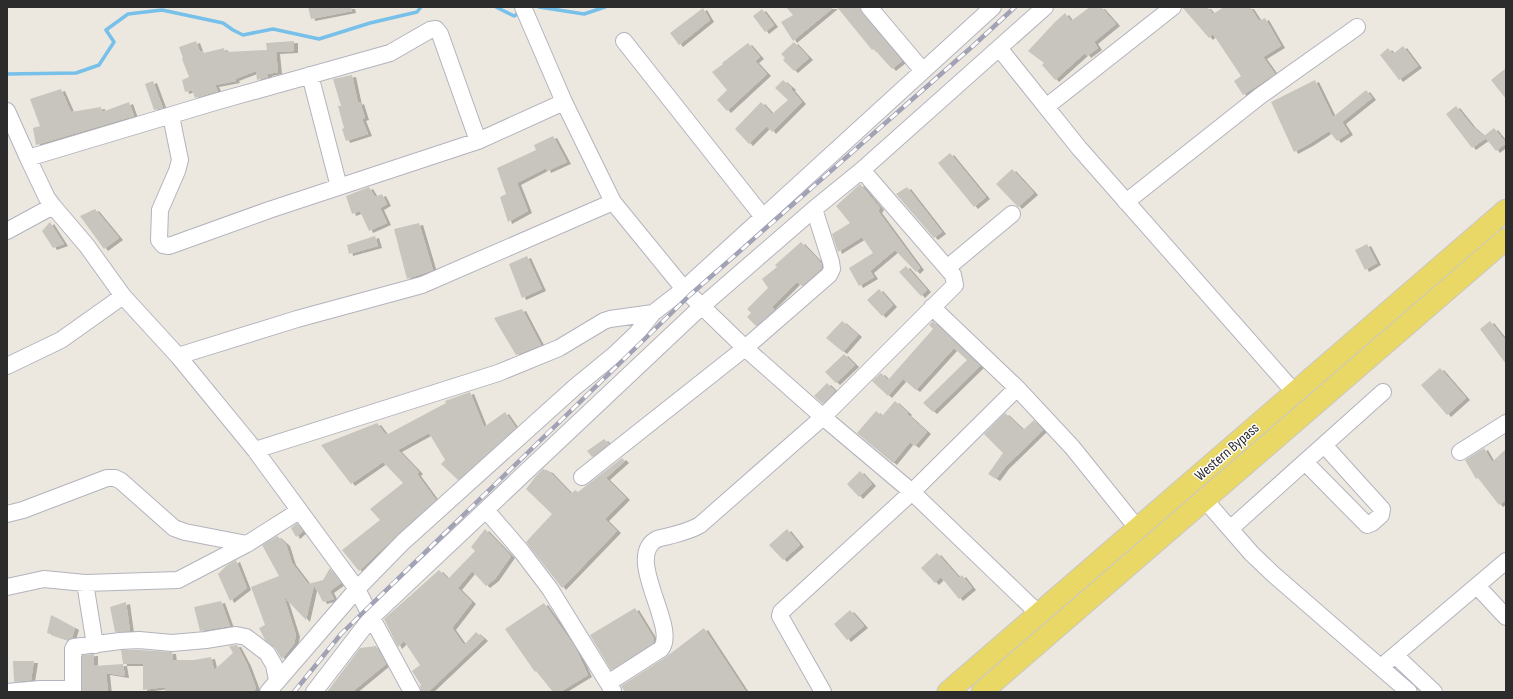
<svg xmlns="http://www.w3.org/2000/svg" width="1513" height="699" viewBox="0 0 1513 699" font-family="'Sofia Sans Condensed',sans-serif">
	<style>
		.lines { fill: none; stroke-linecap: round; stroke-linejoin: round }
		.stream { stroke: #77c0e9; stroke-width: 3.5 }
		.building { fill: #c8c5be; filter: url(#shadow) }
		.minor-casing { stroke: #b2b3be; stroke-width: 18 }
		.major-casing { stroke: #c8c8c8; stroke-width: 23 }
		.minor { stroke: #fff; stroke-width: 16 }
		.major { stroke: #ead866; stroke-width: 21 }
		.rail-casing { stroke: #a1a2b5; stroke-width: 4.5 }
		.rail { stroke: #fff; stroke-width: 3; stroke-dasharray: 9; stroke-linecap: butt }
		.labels { text-anchor: middle; dominant-baseline: central; stroke-width: 3; stroke-linejoin: round; paint-order: stroke }
		.street-label { font-size: 15px; fill: #2c2c2c; stroke: #fff }
	</style>
	<defs>
		<filter id="shadow"><feDropShadow dx="4" dy="2" stdDeviation="0" flood-color="#0004"/></filter>
	</defs>
	<rect width="100%" height="100%" fill="#ede8df"/>
	<g class="lines">
		<!-- stream -->
		<path class="stream" d="M 496,7 L 514,16 L 521,12
			M 539,7 L 584,14 L 605,7
			M 7,74 L 76,73 L 99,65 L 114,42 L 106,30 L 128,14 L 162,10 L 223,23 L 233,30 L 243,35 L 273,29 L 319,39 L 370,23 L 417,12 L 421,7"/>
	</g>
	<!-- building -->
	<path class="building" d="M 308,7 L 351,7 L 352,11 L 311,19 Z
		M 786,7 L 834,7 L 793,41 L 781,22 L 793,15 Z
		M 837,7 L 860,7 L 862,13 L 902,61 L 892,69 L 874,49 L 872,50 Z
		M 1090,7 L 1101,7 L 1116,24 L 1094,42 L 1098,48 L 1087,56 L 1085,53 L 1055,80 L 1042,65 L 1044,63 L 1028,51 L 1055,22 L 1065,13 L 1071,21 Z
		M 1182,7 L 1207,7 L 1213,14 L 1224,7 L 1250,7 L 1259,21 L 1265,18 L 1281,46 L 1263,57 L 1275,74 L 1243,95 L 1234,81 L 1241,76 L 1213,34 L 1209,38 Z
		M 703,8 L 710,20 L 679,45 L 670,33 Z
		M 762,9 L 774,25 L 765,32 L 753,16 Z
		M 196,41 L 200,52 L 203,51 L 204,53 L 224,48 L 225,52 L 267,50 L 266,43 L 294,41 L 294,51 L 276,52 L 278,72 L 268,74 L 268,77 L 257,80 L 256,71 L 235,79 L 236,81 L 215,85 L 218,91 L 195,98 L 192,90 L 185,92 L 182,80 L 189,77 L 182,59 L 183,58 L 179,47 Z
		M 794,42 L 809,58 L 794,71 L 783,60 L 785,58 L 781,54 Z
		M 748,43 L 760,57 L 755,61 L 767,74 L 727,111 L 717,100 L 727,90 L 712,72 L 723,64 L 722,63 Z
		M 1403,46 L 1418,66 L 1399,80 L 1380,55 L 1388,48 L 1393,54 Z
		M 1506,68 L 1506,99 L 1491,80 Z
		M 352,75 L 358,103 L 360,102 L 365,118 L 362,119 L 368,134 L 346,141 L 342,129 L 344,128 L 338,106 L 341,106 L 333,79 Z
		M 783,80 L 792,88 L 791,89 L 802,102 L 772,132 L 767,126 L 749,144 L 735,129 L 761,102 L 772,114 L 788,100 L 775,88 Z
		M 1315,80 L 1333,117 L 1366,90 L 1372,98 L 1342,122 L 1349,133 L 1337,141 L 1329,131 L 1309,144 L 1294,152 L 1271,102 Z
		M 153,81 L 163,108 L 154,110 L 145,84 Z
		M 61,89 L 71,112 L 101,107 L 102,112 L 129,102 L 134,116 L 36,145 L 33,128 L 40,126 L 30,99 Z
		M 1456,106 L 1472,126 L 1486,138 L 1472,148 L 1446,114 Z
		M 1494,128 L 1506,143 L 1496,151 L 1484,136 Z
		M 553,136 L 567,162 L 547,171 L 546,168 L 517,183 L 528,211 L 508,222 L 500,197 L 506,194 L 497,168 L 536,150 L 534,145 Z
		M 950,153 L 986,197 L 974,207 L 938,163 Z
		M 1012,169 L 1034,193 L 1018,207 L 996,184 Z
		M 860,184 L 880,208 L 878,211 L 920,268 L 916,272 L 895,250 L 870,271 L 874,277 L 859,286 L 849,268 L 873,253 L 862,237 L 838,252 L 832,234 L 850,223 L 836,206 Z
		M 369,187 L 375,197 L 382,194 L 387,204 L 380,208 L 387,223 L 369,231 L 360,211 L 352,214 L 346,196 Z
		M 907,187 L 942,232 L 934,238 L 896,194 Z
		M 95,209 L 119,238 L 104,249 L 80,216 Z
		M 50,222 L 64,244 L 53,248 L 42,231 Z
		M 419,223 L 433,270 L 407,279 L 394,229 Z
		M 375,236 L 378,246 L 349,254 L 347,245 Z
		M 801,242 L 822,264 L 821,269 L 802,286 L 797,282 L 772,307 L 775,310 L 756,326 L 747,317 L 751,313 L 747,309 L 768,288 L 762,279 L 777,267 L 775,265 Z
		M 1367,244 L 1377,263 L 1365,270 L 1355,250 Z
		M 527,256 L 542,289 L 522,298 L 509,264 Z
		M 906,266 L 927,290 L 921,296 L 899,272 Z
		M 879,289 L 893,305 L 882,316 L 867,300 Z
		M 522,309 L 541,345 L 516,355 L 494,318 Z
		M 842,321 L 858,335 L 843,352 L 826,338 Z
		M 933,321 L 980,366 L 933,412 L 923,403 L 967,360 L 954,348 L 916,390 L 903,379 L 888,396 L 872,381 L 881,373 L 888,380 L 933,329 L 929,325 Z
		M 1490,321 L 1506,341 L 1506,364 L 1480,329 Z
		M 844,354 L 855,365 L 836,383 L 825,372 Z
		M 1440,368 L 1466,398 L 1447,415 L 1421,385 Z
		M 827,383 L 835,391 L 823,404 L 814,396 Z
		M 470,392 L 484,427 L 505,412 L 516,428 L 458,480 L 441,464 L 445,460 L 429,433 L 398,450 L 419,472 L 417,474 L 436,500 L 397,535 L 359,571 L 342,550 L 380,520 L 370,509 L 403,483 L 383,462 L 351,484 L 321,445 L 377,423 L 386,435 L 446,403 L 445,401 Z
		M 895,401 L 908,413 L 907,414 L 927,432 L 915,446 L 910,442 L 893,463 L 857,433 L 876,411 L 882,416 Z
		M 1005,413 L 1023,430 L 1034,420 L 1043,430 L 1005,467 L 996,479 L 988,474 L 1003,453 L 984,434 Z
		M 604,439 L 609,444 L 592,457 L 587,451 Z
		M 1484,448 L 1492,462 L 1506,449 L 1506,500 L 1499,505 L 1478,478 L 1476,479 L 1465,460 Z
		M 622,458 L 625,461 L 606,478 L 626,498 L 605,519 L 617,531 L 562,588 L 526,542 L 552,514 L 526,489 L 536,476 L 543,469 L 549,471 L 571,494 L 575,490 L 578,492 Z
		M 860,471 L 872,484 L 859,497 L 847,484 Z
		M 297,523 L 303,531 L 296,537 L 291,528 Z
		M 485,529 L 511,556 L 495,579 L 486,586 L 472,571 L 458,588 L 472,602 L 452,628 L 464,645 L 476,632 L 484,639 L 428,692 L 421,692 L 420,686 L 421,685 L 412,671 L 420,665 L 404,641 L 398,647 L 384,619 L 439,570 L 448,579 L 475,551 L 471,547 Z
		M 787,529 L 800,545 L 783,560 L 769,545 Z
		M 277,536 L 286,544 L 292,563 L 308,584 L 323,580 L 330,568 L 341,583 L 330,591 L 334,599 L 323,602 L 314,585 L 306,620 L 284,597 L 296,635 L 294,644 L 282,659 L 275,648 L 265,640 L 259,628 L 265,625 L 251,587 L 279,576 L 262,545 Z
		M 937,553 L 959,578 L 962,575 L 972,588 L 959,599 L 941,577 L 935,583 L 921,568 Z
		M 236,560 L 247,588 L 230,601 L 218,574 L 226,566 Z
		M 221,601 L 230,626 L 200,631 L 194,607 Z
		M 126,602 L 130,631 L 115,632 L 110,607 Z
		M 544,603 L 575,647 L 588,675 L 560,692 L 553,692 L 536,671 L 535,672 L 505,629 Z
		M 635,608 L 654,639 L 653,643 L 611,670 L 590,635 Z
		M 850,610 L 864,626 L 847,640 L 834,624 Z
		M 51,615 L 75,628 L 72,638 L 68,640 L 47,633 Z
		M 704,628 L 746,692 L 625,692 L 621,686 L 666,657 Z
		M 237,645 L 247,664 L 256,688 L 253,692 L 165,692 L 165,687 L 143,690 L 143,664 L 123,664 L 121,650 L 139,650 L 172,652 L 173,660 L 194,660 L 211,657 L 214,670 L 233,653 L 229,646 Z
		M 376,646 L 386,664 L 352,692 L 327,692 L 360,648 Z
		M 94,654 L 94,666 L 123,664 L 125,676 L 106,673 L 108,692 L 82,692 L 82,655 Z
		M 13,661 L 34,661 L 31,680 L 14,682 Z"/>
	<g class="lines">
		<!-- minor casing -->
		<g class="minor-casing">
			<path id="minor" d="M 523,7 L 564,102 L 613,202 L 684,289 L 745,348 L 823,417 L 912,492 L 1039,614
				M 869,7 L 923,71
				M 624,41 L 763,217
				M 999,48 L 1079,148 L 1295,393
				M 310,75 L 339,187
				M 1046,107 L 1173,7
				M 7,111 L 28,158 L 47,198 L 53,206 L 87,246 L 123,296 L 178,356 L 255,450 L 357,589 L 367,609 L 412,692
				M 171,116 L 180,160 L 177,171 L 160,210 L 159,240 L 163,245 L 169,246 L 269,210 L 478,141 L 564,102
				M 28,158 L 215,102 L 390,53 L 430,30 L 436,29 L 440,34 L 478,141
				M 1126,202 L 1260,96 L 1357,27
				M 7,231 L 53,206
				M 947,268 L 1012,214
				M 932,307 L 1017,388 L 1072,447 L 1138,529
				M 178,356 L 297,319 L 422,285 L 613,202
				M 7,366 L 61,340 L 123,296
				M 255,450 L 498,373 L 559,348 L 604,321 L 610,319 L 653,313 L 684,289 L 993,7
				M 1460,452 L 1506,423
				M 1305,462 L 1367,525 L 1372,523 L 1381,515 L 1382,509 L 1324,445
				M 582,477 L 745,348 L 829,275 L 832,269 L 831,262 L 814,209
				M 1205,500 L 1252,554 L 1273,574 L 1409,692
				M 486,510 L 522,552 L 550,589 L 613,691
				M 7,514 L 23,510 L 107,478 L 115,478 L 121,481 L 174,528 L 185,532 L 247,544
				M 1230,529 L 1383,392
				M 85,583 L 95,645
				M 1477,586 L 1506,617
				M 7,587 L 44,579 L 85,583 L 178,580 L 247,544 L 299,511
				M 1396,656 L 1434,692
				M 1381,667 L 1506,561
				M 608,683 L 661,649 C 679,627 623,557 657,539 C 660,538 665,537 669,536 C 680,533 690,531 700,525 L 823,417 L 955,285 L 953,275 L 862,170
				M 7,692 L 40,689 L 72,689
				M 73,692 L 73,649 L 74,647 L 120,641 L 139,640 L 172,643 L 206,640 L 236,635 L 246,637 L 267,653 L 274,665 L 277,680
				M 268,692 L 357,589 L 403,542 L 575,387 L 614,355 L 637,333 L 653,313
				M 314,692 L 371,618 L 702,306 L 814,209 L 862,170 L 1045,7
				M 823,692 L 780,616 L 781,612 L 912,492 L 1017,388"/>
		</g>
		<!-- major casing -->
		<g class="major-casing">
			<path id="major" d="M 948,692 L 1506,210
				M 982,692 L 1506,239"/>
		</g>
		<!-- minor -->
		<use href="#minor" class="minor"/>
		<!-- major -->
		<use href="#major" class="major"/>
		<!-- rail casing -->
		<g class="rail-casing">
			<path id="rail" d="M 294,692 L 341,634 L 690,295 L 974,45 L 1015,7"/>
		</g>
		<!-- rail -->
		<use href="#rail" class="rail"/>
	</g>
	<g class="labels">
		<!-- street labels -->
		<g class="street-label">
			<text transform="translate(1227 452) rotate(-41)">Western Bypass</text>
		</g>
	</g>
	<!-- border -->
	<rect width="1513" height="699" fill="none" stroke="#2c2c2c" stroke-width="16"/>
</svg>
